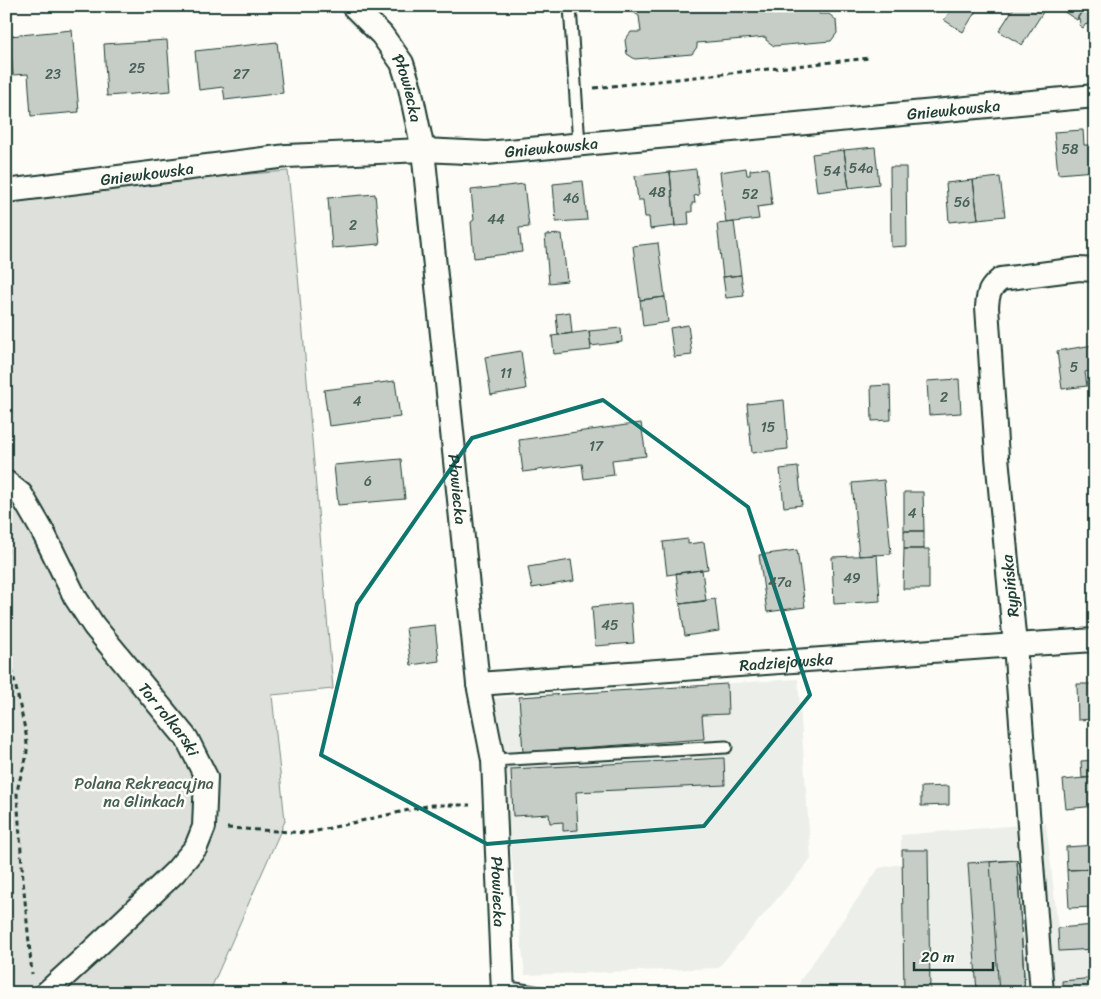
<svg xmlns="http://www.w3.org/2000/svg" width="1101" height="999" viewBox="0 0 1101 999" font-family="Sriracha,sans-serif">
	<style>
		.built { fill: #eceee9 }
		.green { fill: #dde0db; stroke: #7e8e88 }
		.building { fill: #c6cdc7; stroke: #1f3d34 }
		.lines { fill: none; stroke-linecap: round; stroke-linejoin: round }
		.lane-casing { stroke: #1f3d34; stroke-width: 15 }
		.street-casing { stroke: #1f3d34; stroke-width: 26 }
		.path { stroke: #1f3d34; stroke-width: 3; stroke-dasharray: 5 4; stroke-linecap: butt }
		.lane { stroke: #fdfcf7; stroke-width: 11 }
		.street { stroke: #fdfcf7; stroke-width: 22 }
		.marked { fill: none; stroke: #0f766e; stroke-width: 4; stroke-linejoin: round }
		.labels { text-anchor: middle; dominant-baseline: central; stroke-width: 5; stroke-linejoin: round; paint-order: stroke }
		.number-label { font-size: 14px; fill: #496159 }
		.street-label { font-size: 16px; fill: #1f3d34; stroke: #fdfcf7 }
		.park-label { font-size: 16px; fill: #455e55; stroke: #fdfcf7 }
	</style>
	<rect width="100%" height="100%" fill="#fdfcf7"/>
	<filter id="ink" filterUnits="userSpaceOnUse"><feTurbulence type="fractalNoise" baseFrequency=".02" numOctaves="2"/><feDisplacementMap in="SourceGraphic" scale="10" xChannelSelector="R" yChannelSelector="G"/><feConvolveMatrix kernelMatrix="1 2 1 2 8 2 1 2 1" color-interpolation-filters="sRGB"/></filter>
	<g filter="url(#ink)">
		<!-- built -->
		<path class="built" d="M 798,679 L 811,859 L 718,968 L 525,975 L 494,698 Z
			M 1046,823 L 1058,928 L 1095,924 L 1095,993 L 800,993 L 800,981 L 879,868 L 901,864 L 901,835 Z"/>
		<!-- green -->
		<path class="green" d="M 288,171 L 300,297 L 333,689 L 272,695 L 285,821 L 209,993 L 6,993 L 6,193 Z"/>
		<!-- building -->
		<path class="building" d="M 631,6 L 819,6 L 819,14 L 829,14 L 836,20 L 837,33 L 831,41 L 774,46 L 766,40 L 766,37 L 697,43 L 697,47 L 692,54 L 635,59 L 627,54 L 625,40 L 631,32 L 641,32 L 639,16 L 633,12 L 628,12 L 628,9 L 631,8 Z
			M 954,6 L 979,6 L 963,32 L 944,20 Z
			M 1015,6 L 1034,6 L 1043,12 L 1022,45 L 999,31 Z
			M 1055,6 L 1078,6 L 1083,9 L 1077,20 Z
			M 1083,10 L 1093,16 L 1087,25 L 1086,24 L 1083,28 L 1079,25 L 1081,21 L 1077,18 Z
			M 72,30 L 79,112 L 31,116 L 28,74 L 13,75 L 10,36 Z
			M 167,40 L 171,91 L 107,96 L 104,44 Z
			M 277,42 L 283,93 L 225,100 L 223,87 L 199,90 L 195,51 Z
			M 1083,130 L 1084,145 L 1092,145 L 1094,171 L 1058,174 L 1054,132 Z
			M 875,147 L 879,184 L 849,188 L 844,150 Z
			M 844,150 L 849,188 L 817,192 L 812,154 Z
			M 890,167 L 906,167 L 907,246 L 891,247 Z
			M 746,168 L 747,175 L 750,175 L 750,170 L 768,168 L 772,205 L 757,207 L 759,219 L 726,223 L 720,172 Z
			M 696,169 L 699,195 L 694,196 L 695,203 L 692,203 L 692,212 L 688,212 L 689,225 L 675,226 L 670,172 Z
			M 670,172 L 675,226 L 650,229 L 649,217 L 645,217 L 643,200 L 638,200 L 635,176 Z
			M 1000,177 L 1005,216 L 978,219 L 973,180 Z
			M 973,180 L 978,219 L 949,222 L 946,183 Z
			M 583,181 L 587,220 L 556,222 L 553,184 Z
			M 524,184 L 529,227 L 519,228 L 522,252 L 474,258 L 471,222 L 474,220 L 471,190 Z
			M 375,194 L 380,244 L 332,248 L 328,198 Z
			M 734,222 L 741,275 L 723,277 L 717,224 Z
			M 562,234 L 567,281 L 549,283 L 545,235 Z
			M 658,243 L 665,297 L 640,300 L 633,246 Z
			M 741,275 L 744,296 L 726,298 L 723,277 Z
			M 665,297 L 668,322 L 643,326 L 640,300 Z
			M 570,312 L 572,333 L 558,335 L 556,314 Z
			M 688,325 L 692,355 L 674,357 L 670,328 Z
			M 621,328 L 622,342 L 591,346 L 589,331 Z
			M 589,331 L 591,350 L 554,354 L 552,336 Z
			M 1093,345 L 1095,359 L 1095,370 L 1085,372 L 1087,386 L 1062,389 L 1057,351 Z
			M 521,351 L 526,389 L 491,395 L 485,357 Z
			M 959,379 L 961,413 L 929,415 L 927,381 Z
			M 395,381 L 400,417 L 329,426 L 324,390 Z
			M 890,385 L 891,420 L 872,421 L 871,386 Z
			M 784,400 L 788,449 L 752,453 L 747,404 Z
			M 641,423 L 646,456 L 612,460 L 614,475 L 584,479 L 582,464 L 523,472 L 519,440 Z
			M 401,459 L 405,499 L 338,505 L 334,465 Z
			M 798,467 L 802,505 L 784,507 L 780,469 Z
			M 884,480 L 891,554 L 859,556 L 852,483 Z
			M 904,492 L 923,492 L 924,531 L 904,531 Z
			M 904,531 L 924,531 L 924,549 L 904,549 Z
			M 688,539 L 688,544 L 704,542 L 708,569 L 667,575 L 663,542 Z
			M 904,549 L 929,549 L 929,589 L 903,589 Z
			M 797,550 L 805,607 L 767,612 L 759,555 Z
			M 877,555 L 880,601 L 834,604 L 832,557 Z
			M 571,560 L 574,581 L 532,588 L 528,567 Z
			M 702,570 L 706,601 L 680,604 L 676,573 Z
			M 715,599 L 719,631 L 685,636 L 680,604 Z
			M 631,603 L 634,643 L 595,646 L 592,607 Z
			M 435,625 L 439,661 L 411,665 L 406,628 Z
			M 727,684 L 728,714 L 702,715 L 704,739 L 523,752 L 519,697 Z
			M 1077,684 L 1095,684 L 1095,719 L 1078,720 Z
			M 724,758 L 725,785 L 576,792 L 578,830 L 563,831 L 563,822 L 550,823 L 549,814 L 513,816 L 511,769 Z
			M 1095,760 L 1095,777 L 1082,778 L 1081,761 Z
			M 1095,777 L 1095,806 L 1066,809 L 1063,780 Z
			M 949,786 L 949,805 L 921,806 L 921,787 Z
			M 1095,845 L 1095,869 L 1067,870 L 1066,847 Z
			M 902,850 L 928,850 L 930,993 L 904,993 Z
			M 1017,860 L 1025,993 L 977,993 L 968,863 Z
			M 1017,860 L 1025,993 L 999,993 L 990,862 Z
			M 1095,869 L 1095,907 L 1069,908 L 1067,870 Z
			M 1095,925 L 1095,949 L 1059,951 L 1058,928 Z
			M 1095,978 L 1095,993 L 1063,993 L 1062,981 Z"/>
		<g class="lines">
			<!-- lane casing -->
			<g class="lane-casing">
				<path id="lane" d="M 570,6 L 579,145
					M 493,760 L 726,747
					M 503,987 L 541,993"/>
			</g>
			<!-- street casing -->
			<g class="street-casing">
				<g id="street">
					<path id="s1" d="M 353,6 L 382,35 L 402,63 L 410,88 L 423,150 L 478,684 L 493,760 L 503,993"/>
					<path id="s2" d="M 6,191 L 287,156 L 423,150 L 487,153 L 1095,96"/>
					<path id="s3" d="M 6,482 L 21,494 L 43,532 L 75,597 L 94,626 L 187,739 L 206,777 L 204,827 L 196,847 L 175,872 L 152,894 L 93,950 L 46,993"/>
					<path id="s4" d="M 478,684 L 1015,645 L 1095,640"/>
					<path d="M 1042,993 L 1015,645 L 997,457 L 987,307 C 988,292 990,288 1001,279 L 1079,269 L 1095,270"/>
				</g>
			</g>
			<!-- path -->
			<path class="path" d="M 594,88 L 869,58
				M 6,531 L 8,541 L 6,578
				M 6,616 L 8,651 L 26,734 C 27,743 28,753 25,762 C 22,773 18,783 17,794 L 23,880 L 32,974
				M 227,828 L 308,833 L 431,805 L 470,805"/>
			<!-- lane -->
			<use href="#lane" class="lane"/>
			<!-- street -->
			<use href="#street" class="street"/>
		</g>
	</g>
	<!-- marked area -->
	<path class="marked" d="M 603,400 L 748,507 L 810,695 L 704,826 L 487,844 L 321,755 L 357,604 L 472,438 Z"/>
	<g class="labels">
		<!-- number labels -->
		<g class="number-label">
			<text x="137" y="68">25</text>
			<text x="53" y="74">23</text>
			<text x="241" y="74">27</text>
			<text x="1070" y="149">58</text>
			<text x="861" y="168">54a</text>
			<text x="832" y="171">54</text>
			<text x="657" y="192">48</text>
			<text x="750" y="194">52</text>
			<text x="571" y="198">46</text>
			<text x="962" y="202">56</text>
			<text x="496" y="219">44</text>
			<text x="353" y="225">2</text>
			<text x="1074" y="367">5</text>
			<text x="506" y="373">11</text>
			<text x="944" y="397">2</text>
			<text x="357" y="401">4</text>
			<text x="768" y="427">15</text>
			<text x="596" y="446">17</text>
			<text x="368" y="481">6</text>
			<text x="912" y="513">4</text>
			<text x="852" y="578">49</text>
			<text x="780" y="582">47a</text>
			<text x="610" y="625">45</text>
		</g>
		<!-- street labels -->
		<g class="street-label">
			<text stroke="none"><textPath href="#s1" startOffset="101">Płowiecka</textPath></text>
			<text stroke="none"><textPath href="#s2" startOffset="952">Gniewkowska</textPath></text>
			<text stroke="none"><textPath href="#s2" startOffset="548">Gniewkowska</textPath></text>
			<text stroke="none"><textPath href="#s2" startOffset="142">Gniewkowska</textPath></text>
			<text stroke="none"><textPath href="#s1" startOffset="506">Płowiecka</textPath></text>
			<text transform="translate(1010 586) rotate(-96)">Rypińska</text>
			<text stroke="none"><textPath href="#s4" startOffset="309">Radziejowska</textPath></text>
			<text stroke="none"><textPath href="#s3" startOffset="290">Tor rolkarski</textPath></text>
			<text stroke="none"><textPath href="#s1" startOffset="911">Płowiecka</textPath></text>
		</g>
		<!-- park labels -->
		<g class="park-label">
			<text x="144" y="783">Polana Rekreacyjna<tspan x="144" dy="18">na Glinkach</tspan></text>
		</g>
	</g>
	<!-- margin -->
	<rect width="1101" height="999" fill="none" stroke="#fdfcf7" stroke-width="25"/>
	<rect x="12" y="12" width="1076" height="974" fill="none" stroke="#1f3d34" stroke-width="2" filter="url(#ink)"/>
	<!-- scale -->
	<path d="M914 962v8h79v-8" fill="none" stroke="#1f3d34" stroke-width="2.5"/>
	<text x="921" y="962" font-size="15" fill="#1f3d34" stroke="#fdfcf7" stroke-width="4" paint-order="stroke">20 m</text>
</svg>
